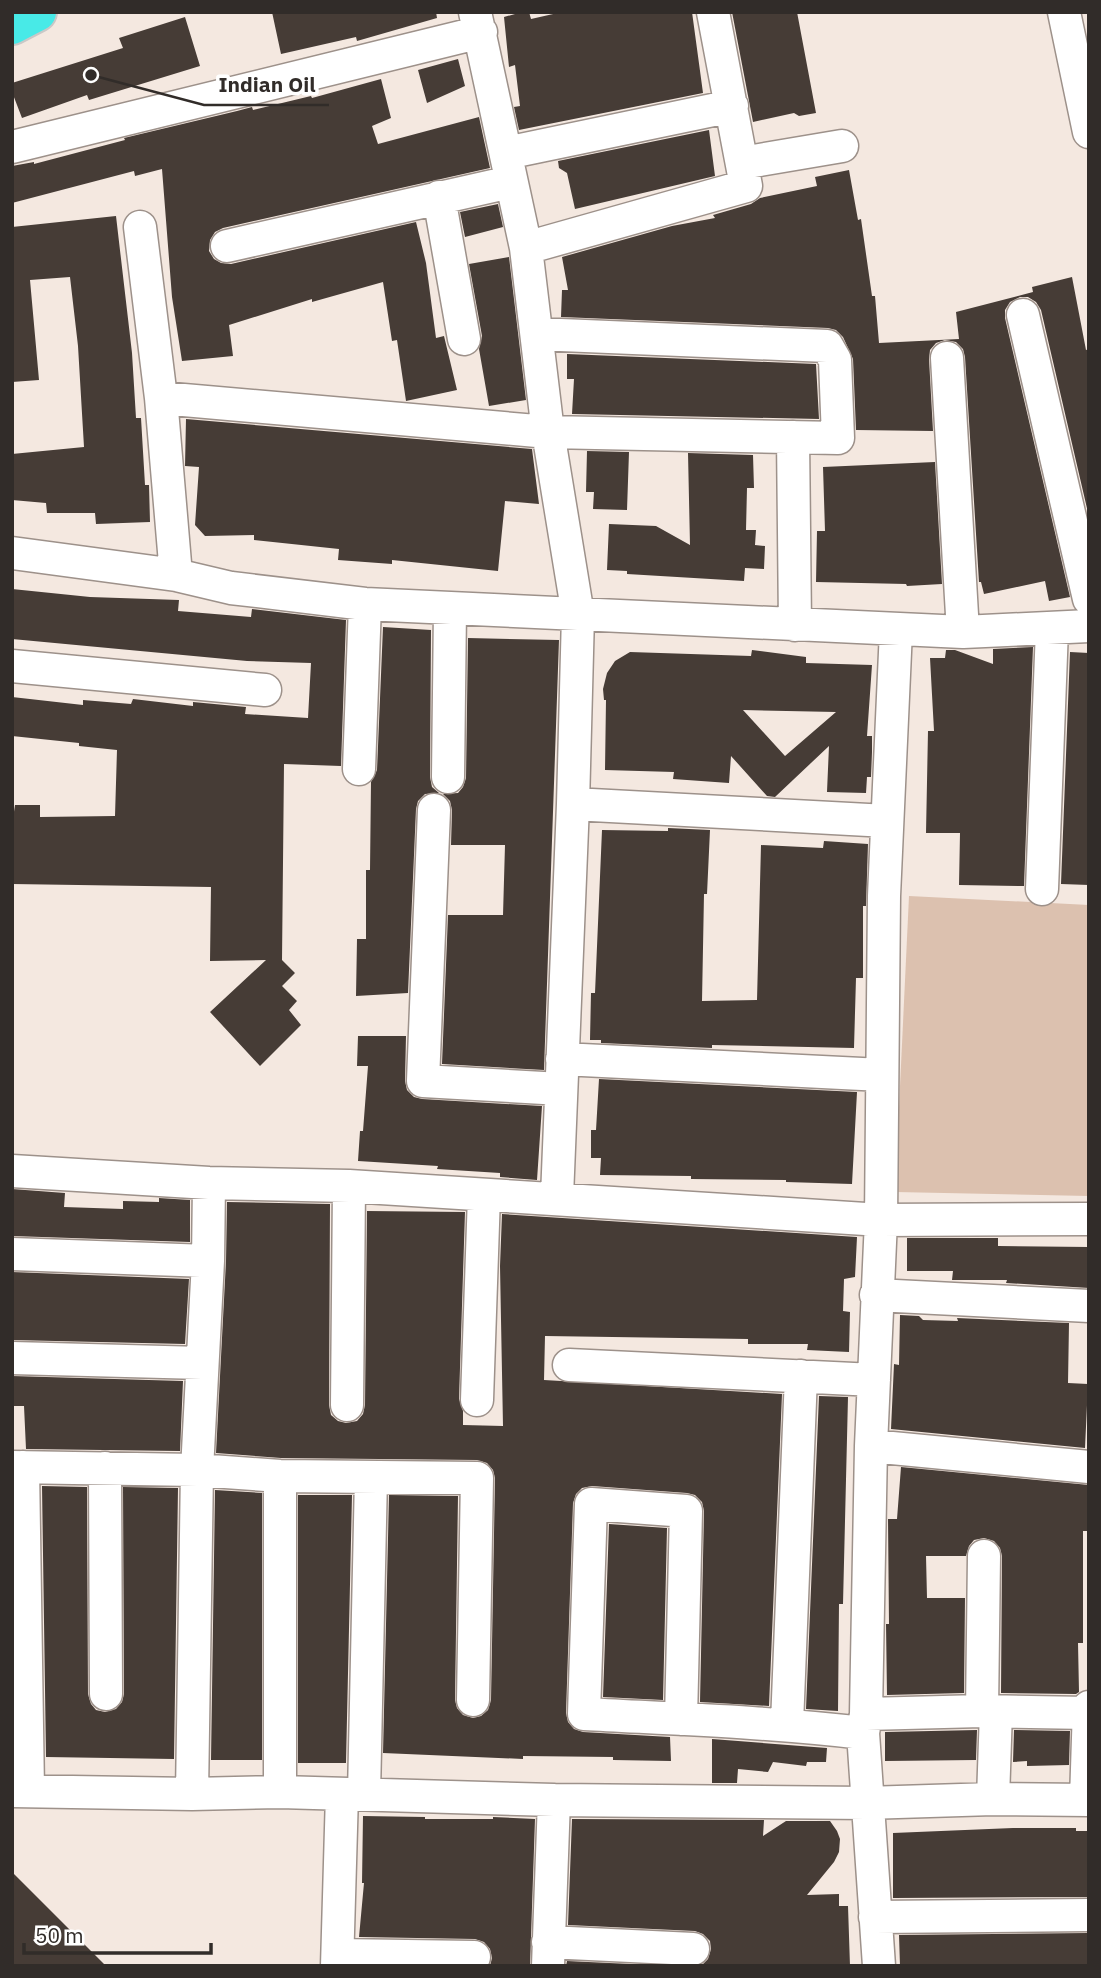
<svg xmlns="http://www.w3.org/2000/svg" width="1101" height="1978" viewBox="0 0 1101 1978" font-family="'IBM Plex Sans',sans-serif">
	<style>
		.green { fill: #dcc1af }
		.building { fill: #463c36; fill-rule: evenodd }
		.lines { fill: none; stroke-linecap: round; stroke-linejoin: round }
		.minor-casing { stroke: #9d918a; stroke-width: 35 }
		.highway-casing { stroke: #c9c8c7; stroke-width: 42 }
		.minor { stroke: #fff; stroke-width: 32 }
		.highway { stroke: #48eae7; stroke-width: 38 }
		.leader { fill: none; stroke: #312c29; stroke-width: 2.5 }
		.callout-dot { fill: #312c29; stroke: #fff; stroke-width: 2.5 }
		.callout-label { font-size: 21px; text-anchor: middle; font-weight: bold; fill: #312c29; stroke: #fff; stroke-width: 7; stroke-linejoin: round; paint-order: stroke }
	</style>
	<rect width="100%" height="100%" fill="#f4e8e0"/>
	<!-- green -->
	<path class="green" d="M 909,896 L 1089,905 L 1089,1196 L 895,1192 Z"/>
	<!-- building -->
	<path class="building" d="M 272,12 L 436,12 L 437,18 L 357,41 L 356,37 L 281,54 Z
		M 522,12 L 529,12 L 531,19 L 562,12 L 692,12 L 703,93 L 519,130 L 514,107 L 520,106 L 515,65 L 509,67 L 504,17 Z
		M 732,12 L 797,12 L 816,113 L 799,116 L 794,113 L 753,122 Z
		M 185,17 L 200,66 L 89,100 L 87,95 L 22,118 L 12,92 L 12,83 L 123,48 L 119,38 Z
		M 458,59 L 465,86 L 427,103 L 418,70 Z
		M 381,79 L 391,118 L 372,126 L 378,144 L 479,117 L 490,168 L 223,228 L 215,232 L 210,240 L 209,251 L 214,259 L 221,263 L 231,264 L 416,222 L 426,263 L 436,338 L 444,336 L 457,390 L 406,401 L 397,340 L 392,341 L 383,282 L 312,302 L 312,299 L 229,325 L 233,356 L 182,361 L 172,297 L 162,169 L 135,176 L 134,171 L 12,203 L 12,166 L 34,162 L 34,164 L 125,140 L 124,138 L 237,111 L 252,107 L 253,110 L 311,96 L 312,98 Z
		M 709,130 L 715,176 L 575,209 L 567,173 L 559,168 L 558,161 Z
		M 849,170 L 858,220 L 861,219 L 872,296 L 875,296 L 879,343 L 959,339 L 956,312 L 1033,292 L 1032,287 L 1072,277 L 1086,350 L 1089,349 L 1089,517 L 1041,310 L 1036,302 L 1028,297 L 1020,297 L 1010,302 L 1005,310 L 1005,318 L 1070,597 L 1049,601 L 1045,581 L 984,594 L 981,582 L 979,582 L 965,357 L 963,349 L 956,342 L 945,340 L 936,343 L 930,350 L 929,359 L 933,431 L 856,430 L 853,359 L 843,337 L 836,330 L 828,328 L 561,317 L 562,290 L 568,290 L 562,257 L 672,226 L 715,218 L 713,215 L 751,204 L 760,198 L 817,186 L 815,177 Z
		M 498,204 L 503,227 L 465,237 L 460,212 Z
		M 116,216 L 132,353 L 136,418 L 141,418 L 145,485 L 149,485 L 150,522 L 96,524 L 95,513 L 47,513 L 46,503 L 12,500 L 12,454 L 84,447 L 78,346 L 70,277 L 30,280 L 39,380 L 12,382 L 12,227 Z
		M 509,257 L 526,400 L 489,406 L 479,349 L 482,336 L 469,264 Z
		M 567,354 L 816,364 L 819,419 L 572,414 L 574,379 L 567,379 Z
		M 186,419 L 532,449 L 539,504 L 505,501 L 498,571 L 392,560 L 392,564 L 338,560 L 339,549 L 254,540 L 254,535 L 205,536 L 195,525 L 199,467 L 185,466 Z
		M 587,451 L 629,452 L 627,510 L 593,509 L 594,492 L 586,492 Z
		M 688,453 L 753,455 L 754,488 L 747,488 L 746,530 L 756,530 L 755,545 L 765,546 L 764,569 L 745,568 L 744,581 L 627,574 L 627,571 L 607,570 L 609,524 L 656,526 L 690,545 Z
		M 935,462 L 942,584 L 907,586 L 906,584 L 816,582 L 817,531 L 825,531 L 823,467 Z
		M 12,589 L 90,597 L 179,600 L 178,611 L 251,617 L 252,609 L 346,620 L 341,766 L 284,764 L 282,960 L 295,973 L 282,986 L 297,1001 L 289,1010 L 301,1025 L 260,1066 L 210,1012 L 266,960 L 210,961 L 211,887 L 12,884 L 12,825 L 15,805 L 40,805 L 40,817 L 115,816 L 117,750 L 79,746 L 79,743 L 12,736 L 12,697 L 83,705 L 83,700 L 131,704 L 133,699 L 193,706 L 193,702 L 246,707 L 245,714 L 308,718 L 311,663 L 247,661 L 12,639 Z
		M 383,627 L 431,630 L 430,777 L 432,787 L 439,793 L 425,794 L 418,801 L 416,809 L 408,993 L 356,996 L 357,939 L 366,939 L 366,870 L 370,870 L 371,782 L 377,770 Z
		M 468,638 L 559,640 L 544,1070 L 442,1064 L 448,915 L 503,915 L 505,845 L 451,845 L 452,810 L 450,801 L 443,794 L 458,793 L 463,787 L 466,778 Z
		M 1033,647 L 1024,886 L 959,885 L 960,833 L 926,833 L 928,731 L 934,731 L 930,658 L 945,658 L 946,650 L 955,650 L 993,664 L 993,649 Z
		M 752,650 L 806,657 L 806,663 L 872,665 L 867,736 L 872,736 L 872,752 L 871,777 L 867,777 L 866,793 L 827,792 L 829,746 L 775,797 L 767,796 L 731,756 L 729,783 L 673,779 L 674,772 L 605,770 L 606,700 L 604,700 L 603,689 L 607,673 L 615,661 L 630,652 L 751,656 ZM 743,710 L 836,712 L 785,756 Z
		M 1070,652 L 1089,653 L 1089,885 L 1061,884 Z
		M 668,828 L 710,830 L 707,894 L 704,894 L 702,1001 L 757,1000 L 761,845 L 823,848 L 824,841 L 868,844 L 866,906 L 863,906 L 863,978 L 856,978 L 854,1048 L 712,1045 L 712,1048 L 601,1043 L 601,1040 L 590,1040 L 591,993 L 595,993 L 602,830 L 668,831 Z
		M 358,1036 L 406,1036 L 405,1081 L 407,1090 L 414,1097 L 422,1099 L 542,1106 L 537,1180 L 500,1177 L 500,1173 L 437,1169 L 438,1166 L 358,1161 L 360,1131 L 363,1131 L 368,1066 L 357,1066 Z
		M 599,1079 L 857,1092 L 852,1184 L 786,1182 L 786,1180 L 691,1179 L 691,1176 L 600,1175 L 601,1158 L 591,1158 L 591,1130 L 596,1130 Z
		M 12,1189 L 65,1193 L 64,1207 L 123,1209 L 123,1201 L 159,1202 L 159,1198 L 190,1200 L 190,1242 L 12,1236 Z
		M 227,1202 L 330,1204 L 329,1405 L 331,1415 L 338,1421 L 346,1423 L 357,1421 L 363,1414 L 365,1405 L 367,1211 L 465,1212 L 459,1399 L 463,1411 L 463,1425 L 503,1426 L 500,1266 L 502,1214 L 857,1237 L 855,1277 L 844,1279 L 843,1311 L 850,1312 L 849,1352 L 807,1350 L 808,1344 L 748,1344 L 748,1339 L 545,1336 L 544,1380 L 782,1394 L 769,1706 L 700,1702 L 704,1511 L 702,1502 L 695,1495 L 687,1493 L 592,1486 L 582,1488 L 576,1494 L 573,1503 L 566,1713 L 568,1722 L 574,1729 L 583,1732 L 670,1737 L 671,1761 L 613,1760 L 613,1757 L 523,1756 L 523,1759 L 383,1753 L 389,1495 L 458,1496 L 455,1700 L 457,1708 L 463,1715 L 473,1718 L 481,1716 L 488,1710 L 491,1700 L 495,1478 L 493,1470 L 487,1463 L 477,1460 L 281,1458 L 216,1453 L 226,1261 Z
		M 907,1238 L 998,1238 L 998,1246 L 1089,1247 L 1089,1288 L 1006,1283 L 1007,1280 L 952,1280 L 953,1271 L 907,1271 Z
		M 12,1272 L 189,1279 L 185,1344 L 12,1340 Z
		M 900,1315 L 919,1316 L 923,1320 L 958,1321 L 957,1318 L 1069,1323 L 1068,1383 L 1088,1384 L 1085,1448 L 891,1429 L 894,1364 L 899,1365 Z
		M 12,1376 L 183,1381 L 180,1451 L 26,1449 L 24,1406 L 12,1406 Z
		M 819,1396 L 848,1397 L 843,1604 L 839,1604 L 838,1711 L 806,1709 Z
		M 901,1467 L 1089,1485 L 1089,1531 L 1083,1531 L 1083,1643 L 1078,1643 L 1079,1692 L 1076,1694 L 1001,1693 L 1002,1556 L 1000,1548 L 994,1541 L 984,1538 L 974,1540 L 969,1546 L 966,1556 L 926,1556 L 927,1598 L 965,1598 L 964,1693 L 887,1695 L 886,1624 L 889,1624 L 888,1519 L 897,1519 Z
		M 42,1486 L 87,1487 L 88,1694 L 91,1704 L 96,1710 L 105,1712 L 116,1709 L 122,1702 L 124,1694 L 123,1487 L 178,1488 L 174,1759 L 46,1757 Z
		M 215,1490 L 262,1493 L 262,1760 L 211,1760 Z
		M 298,1495 L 352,1495 L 346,1763 L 298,1763 Z
		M 609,1524 L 667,1528 L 663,1700 L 603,1697 Z
		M 977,1730 L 976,1760 L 885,1761 L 885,1732 Z
		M 1014,1730 L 1070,1731 L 1069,1765 L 1027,1766 L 1027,1761 L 1013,1762 Z
		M 712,1739 L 827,1748 L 826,1762 L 807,1762 L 806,1766 L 773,1762 L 768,1772 L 738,1769 L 737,1783 L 712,1783 Z
		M 363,1816 L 425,1817 L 425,1819 L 493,1819 L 493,1817 L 535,1819 L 530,1966 L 490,1966 L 492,1958 L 490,1949 L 484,1942 L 475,1939 L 359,1937 L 364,1883 L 362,1883 Z
		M 572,1819 L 764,1820 L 763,1836 L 786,1821 L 830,1821 L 837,1831 L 840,1839 L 839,1852 L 834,1862 L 807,1895 L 839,1894 L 839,1906 L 848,1906 L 850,1966 L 701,1966 L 708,1959 L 711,1949 L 710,1941 L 703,1934 L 695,1931 L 568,1925 Z
		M 1013,1828 L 1076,1828 L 1076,1831 L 1089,1831 L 1089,1897 L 893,1898 L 893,1833 Z
		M 12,1872 L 106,1966 L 12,1966 Z
		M 1088,1933 L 1089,1966 L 900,1966 L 899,1935 Z
		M 567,1961 L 631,1964 L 631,1966 L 566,1966 Z"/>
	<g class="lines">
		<!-- minor casing -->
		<g class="minor-casing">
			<path id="minor" d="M 475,12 L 526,248 L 548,432 L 578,615 L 573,804 L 557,1197
				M 1064,12 L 1089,132
				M 12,147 L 481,32
				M 506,153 L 732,106
				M 742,163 L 842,146
				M 439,197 L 464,339
				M 140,227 L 161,398 L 176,575
				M 227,246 L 510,182
				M 526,248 L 746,186 L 713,12
				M 1023,315 L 1089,599
				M 947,358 L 963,632
				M 161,398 L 548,432 L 838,438 L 835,360 L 827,346 L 537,334
				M 793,437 L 795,625
				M 12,553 L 176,575 L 231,588 L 365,604 L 963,632 L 1089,626
				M 12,666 L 265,690
				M 359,769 L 365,604
				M 448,777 L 450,609
				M 573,804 L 887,821
				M 434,810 L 423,1081 L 561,1089
				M 1042,889 L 1052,629
				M 562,1059 L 882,1075
				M 12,1171 L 209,1183 L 349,1186 L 881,1220 L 1089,1219
				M 12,1254 L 208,1261
				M 876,1295 L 1089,1306
				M 12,1358 L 202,1363
				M 569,1365 L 874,1380
				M 477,1400 L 484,1195
				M 347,1405 L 349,1186
				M 871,1446 L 1089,1467
				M 12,1467 L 197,1470 L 280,1476 L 477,1478 L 473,1700
				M 23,1467 L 28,1791
				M 105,1468 L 106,1694
				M 280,1476 L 280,1792
				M 982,1711 L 984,1556
				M 866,1714 L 982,1711 L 1088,1713
				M 681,1719 L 686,1511 L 591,1504 L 584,1714 C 677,1719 770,1722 863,1733
				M 787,1724 L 801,1376
				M 12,1791 L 192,1794 L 280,1792 L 554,1800 L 866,1803 L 993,1799 L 1089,1800
				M 192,1794 L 197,1470 L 208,1261 L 209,1183
				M 364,1794 L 371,1477
				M 993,1799 L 996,1711
				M 1086,1800 L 1089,1707
				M 875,1917 L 1089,1915
				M 548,1942 L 693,1949
				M 338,1955 L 474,1957
				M 337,1966 L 342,1794
				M 548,1966 L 554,1800
				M 879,1966 L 863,1733 L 866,1714 L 871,1446 L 881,1220 L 884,896 L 896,630"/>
		</g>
		<!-- highway casing -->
		<g class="highway-casing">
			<path id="highway" d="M 12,25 L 37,12"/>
		</g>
		<!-- minor -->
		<use href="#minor" class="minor"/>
		<!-- highway -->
		<use href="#highway" class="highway"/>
	</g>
	<!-- callouts -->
	<path class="leader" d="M91 75L204 105H329"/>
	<circle class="callout-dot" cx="91" cy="75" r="7"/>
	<g class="callout-label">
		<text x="267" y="92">Indian Oil</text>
	</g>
	<!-- border -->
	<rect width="1101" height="1978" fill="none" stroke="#312c29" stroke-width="28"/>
	<!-- scale -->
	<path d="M24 1943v10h187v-10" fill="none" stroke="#312c29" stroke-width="3.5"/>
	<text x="35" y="1943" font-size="21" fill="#312c29" stroke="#ffffff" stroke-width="5" paint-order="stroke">50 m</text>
</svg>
